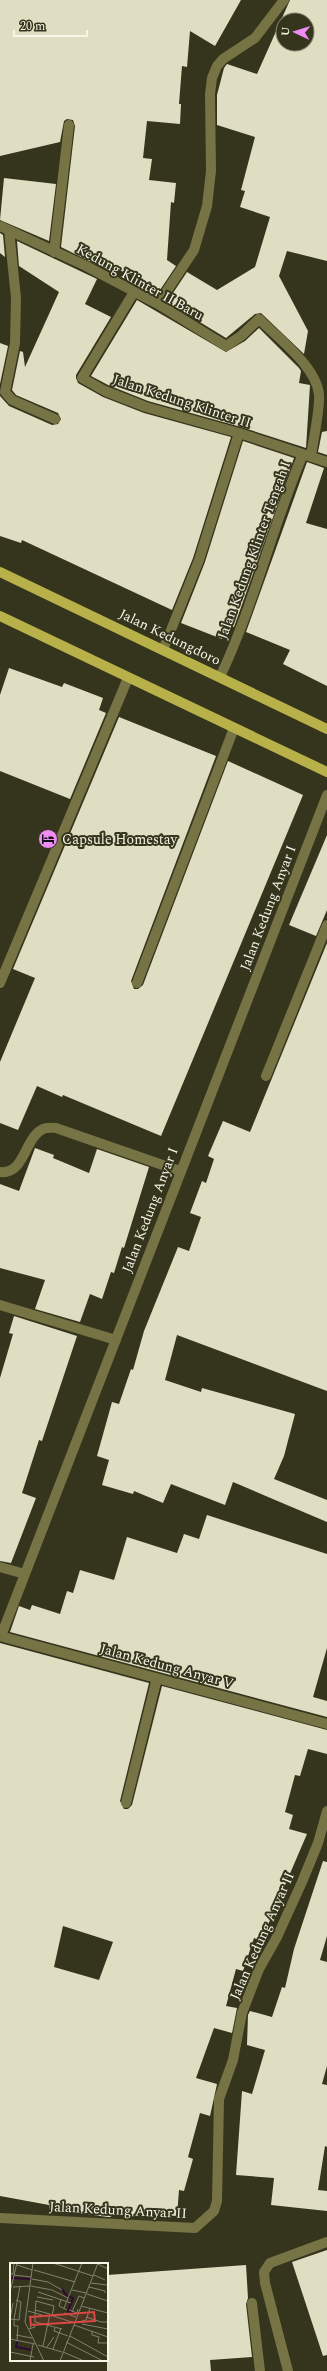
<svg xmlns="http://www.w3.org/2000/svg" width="327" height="2371" viewBox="0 0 327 2371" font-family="Spectral,serif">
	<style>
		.building { fill: #dfdec2; fill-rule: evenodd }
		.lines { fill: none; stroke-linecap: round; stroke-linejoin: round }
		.minor { stroke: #767344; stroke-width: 10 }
		.major { stroke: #b8b149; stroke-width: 10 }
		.labels { text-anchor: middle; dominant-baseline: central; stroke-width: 4; stroke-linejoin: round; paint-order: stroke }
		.street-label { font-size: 14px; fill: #f6f6e7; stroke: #35341d }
		.poi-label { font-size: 14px; fill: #f6f6e7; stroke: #35341d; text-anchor: start }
		.inset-river { fill: none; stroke: #300833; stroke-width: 2 }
		.inset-road { fill: none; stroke: #82826e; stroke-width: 1 }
		.view { fill: #db4745; fill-opacity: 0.15; stroke: #db4745; stroke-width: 2 }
		.inset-edge { fill: none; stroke: #f6f6e7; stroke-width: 2 }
	</style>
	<rect width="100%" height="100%" fill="#35341d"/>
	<!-- building -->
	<path class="building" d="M 0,0 L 241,0 L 215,46 L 190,31 L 187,67 L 182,66 L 179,104 L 181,104 L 180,124 L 147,121 L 143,158 L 152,159 L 149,180 L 176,183 L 174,203 L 171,202 L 167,260 L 176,266 L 156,296 L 139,286 L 143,279 L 105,265 L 103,268 L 61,247 L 75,126 L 73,120 L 67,119 L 64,121 L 60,142 L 0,156 Z
		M 290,0 L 327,0 L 327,261 L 287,251 L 279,276 L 308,331 L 304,354 L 261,313 L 255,314 L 226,338 L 167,302 L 187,272 L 217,290 L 255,267 L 270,217 L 240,207 L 245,191 L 241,190 L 255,137 L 217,125 L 217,95 L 224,68 L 227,64 L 257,74 ZM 283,20 L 307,20 L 307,44 L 283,44 Z
		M 4,178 L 56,184 L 49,241 L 0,220 Z
		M 0,233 L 3,235 L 5,257 L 0,253 Z
		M 17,241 L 97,279 L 85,304 L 111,317 L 76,375 L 76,378 L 78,383 L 103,397 L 144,413 L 231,437 L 193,558 L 172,610 L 22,540 L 21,543 L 0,536 L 0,396 L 9,406 L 52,425 L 58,424 L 61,419 L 58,413 L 16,395 L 12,390 L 20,351 L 23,352 L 25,367 L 59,292 L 19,266 Z
		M 137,300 L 226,352 L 245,341 L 259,328 L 299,368 L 301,371 L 299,383 L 310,385 L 306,448 L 241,427 L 148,401 L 108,385 L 91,376 Z
		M 0,343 L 8,346 L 0,384 Z
		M 327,431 L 327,455 L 318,452 L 322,432 Z
		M 243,441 L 294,458 L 234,627 L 228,625 L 222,639 L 181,623 L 205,562 Z
		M 307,462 L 324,468 L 306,523 L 327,529 L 327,686 L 283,664 L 290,650 L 246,632 Z
		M 9,668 L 62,687 L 64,683 L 103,698 L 99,710 L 106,713 L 70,799 L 0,771 L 0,695 Z
		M 119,717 L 216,756 L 131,981 L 134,989 L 138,989 L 143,985 L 228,761 L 303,795 L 161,1136 L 63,1095 L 62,1097 L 37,1086 L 18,1130 L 0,1123 L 0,1062 L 35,978 L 13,969 Z
		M 327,835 L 327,910 L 316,936 L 289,925 Z
		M 327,943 L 327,1391 L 177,1335 L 165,1380 L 201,1392 L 202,1388 L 295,1414 L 284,1456 L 274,1479 L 327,1500 L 327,1522 L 233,1482 L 225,1505 L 171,1484 L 163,1503 L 134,1491 L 133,1494 L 102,1485 L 109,1460 L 97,1456 L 112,1402 L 119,1404 L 131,1369 L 133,1370 L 144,1331 L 178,1247 L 189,1251 L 201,1217 L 190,1213 L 202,1181 L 206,1183 L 214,1159 L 208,1156 L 223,1121 L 250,1132 Z
		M 35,1148 L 54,1155 L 53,1158 L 89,1173 L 97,1149 L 149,1167 L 124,1248 L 122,1247 L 114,1273 L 111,1272 L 102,1299 L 90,1294 L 80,1322 L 35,1309 L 45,1280 L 0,1268 L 0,1184 L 19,1191 Z
		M 14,1316 L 77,1336 L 42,1441 L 39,1440 L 22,1493 L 36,1498 L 11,1563 L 0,1561 L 0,1378 L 13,1334 L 9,1333 Z
		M 207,1515 L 327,1554 L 327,1648 L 313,1697 L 327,1701 L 327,1717 L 10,1632 L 19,1606 L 30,1610 L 32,1605 L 60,1614 L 67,1591 L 73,1593 L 80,1570 L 114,1580 L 127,1537 L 177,1553 L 184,1534 L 199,1539 Z
		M 0,1643 L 149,1683 L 120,1801 L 124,1809 L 128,1809 L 132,1805 L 162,1686 L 327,1730 L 327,1754 L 308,1749 L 300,1776 L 295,1775 L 285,1812 L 293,1815 L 289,1829 L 307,1834 L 261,1941 L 254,1938 L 243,1971 L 236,1969 L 226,2006 L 237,2008 L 232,2033 L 214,2028 L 196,2078 L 217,2084 L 210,2116 L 200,2113 L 188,2157 L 193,2159 L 184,2191 L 179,2190 L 177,2216 L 149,2214 L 149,2218 L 112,2214 L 111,2217 L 108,2217 L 49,2209 L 49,2205 L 0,2196 ZM 63,1926 L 113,1942 L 99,1980 L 54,1967 Z
		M 323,1861 L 327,1862 L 327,1936 L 320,1960 L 327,1962 L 327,2066 L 322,2084 L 327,2085 L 327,2147 L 325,2146 L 318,2190 L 327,2191 L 327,2211 L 271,2205 L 274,2178 L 236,2175 L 242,2091 L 252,2094 L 265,2050 L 247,2045 L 248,2015 L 250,2011 L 272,2017 L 282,1987 L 285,1988 L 294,1949 Z
		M 327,2250 L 327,2355 L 323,2356 L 292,2262 Z
		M 246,2265 L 248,2298 L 246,2304 L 252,2357 L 210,2360 L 211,2371 L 107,2371 L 107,2275 Z"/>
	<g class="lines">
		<!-- minor -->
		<path class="minor" d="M 0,226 L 86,266 L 158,304 L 226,346 L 241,336 L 259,319 C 278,338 317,367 319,395 C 320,411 313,439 311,457
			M 9,230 L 16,298 L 15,343 L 5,392 L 12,400 L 55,419
			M 54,252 L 69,125
			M 134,292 L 82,378 L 105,391 L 146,407 L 239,433 L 327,462
			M 158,304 L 194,250 L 207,206 L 211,171 L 210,94 L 212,78 L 217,66 L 223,59 L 255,38 L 284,0
			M 163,650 L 199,560 L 239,433
			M 220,677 C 254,605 272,527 303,454
			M 0,983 L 128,678
			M 137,983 L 234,728
			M 266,1076 L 327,925
			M 0,1172 C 25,1175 24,1138 43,1129 C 47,1127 52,1128 56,1128 L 180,1171
			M 0,1305 L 116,1340
			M 0,1567 L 25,1574
			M 0,1636 L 327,1724
			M 1,1636 L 327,795
			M 126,1803 L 157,1678
			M 0,2218 L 195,2228 L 214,2211 L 217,2201 L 219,2099 L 233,2060 L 242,2013 L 259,1969 L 277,1937 L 302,1882 L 318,1843 L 327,1811
			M 252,2303 L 260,2371
			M 288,2371 L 265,2283 L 264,2272 L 270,2263 L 327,2242"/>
		<!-- major -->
		<path class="major" d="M 0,572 L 327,729
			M 0,616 L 327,772"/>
	</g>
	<!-- icons -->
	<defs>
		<g id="hotel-disc" transform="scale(1)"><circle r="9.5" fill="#f18bf5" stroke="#35341d"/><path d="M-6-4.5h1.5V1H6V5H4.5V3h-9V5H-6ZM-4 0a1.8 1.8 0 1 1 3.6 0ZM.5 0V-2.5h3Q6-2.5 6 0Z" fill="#111"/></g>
	</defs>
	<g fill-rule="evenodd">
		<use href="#hotel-disc" x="48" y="839"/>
	</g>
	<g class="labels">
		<!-- street labels -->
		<g class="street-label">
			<text transform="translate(140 282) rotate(29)">Kedung Klinter II Baru</text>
			<text transform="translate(182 401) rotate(18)">Jalan Kedung Klinter II</text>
			<text transform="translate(254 550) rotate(-70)">Jalan Kedung Klinter Tengah I</text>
			<text transform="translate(170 637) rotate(26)">Jalan Kedungdoro</text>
			<text transform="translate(268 908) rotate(-69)">Jalan Kedung Anyar I</text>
			<text transform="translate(150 1210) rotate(-69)">Jalan Kedung Anyar I</text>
			<text transform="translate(167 1666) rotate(15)">Jalan Kedung Anyar V</text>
			<text transform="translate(262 1936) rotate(-66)">Jalan Kedung Anyar II</text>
			<text transform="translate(118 2210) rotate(3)">Jalan Kedung Anyar II</text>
		</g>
		<!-- poi labels -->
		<g class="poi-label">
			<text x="62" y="839">Capsule Homestay</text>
		</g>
	</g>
	<!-- overview -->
	<g transform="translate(10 2263)">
		<rect width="98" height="98" fill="#35341d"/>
		<path class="inset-river" d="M 0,15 L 21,16M 52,26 L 57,33 L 63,35 L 58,48 L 64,50M 7,79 L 6,84 L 22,87"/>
		<path class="inset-road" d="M 23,0 L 15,59 L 34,98M 43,0 L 83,13M 86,0 L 98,6M 7,2 L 22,7M 24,7 L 65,19M 0,11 L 3,11 L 4,0M 4,12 L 21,14M 84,12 L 95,17M 22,16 L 38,19 L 52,27M 81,20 L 97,22M 21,23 L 42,27 L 58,35M 3,24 L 20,23M 79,24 L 95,28 L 95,30M 62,27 L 76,30M 0,29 L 7,0M 28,29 L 61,40M 77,31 L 98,38M 27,34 L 43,37M 51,36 L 49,43 L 57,47M 3,40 L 0,56 L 9,57 L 11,39 L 6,37M 71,43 L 98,50M 54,45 L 72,0M 25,47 L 40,51 L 33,83M 59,47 L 67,50 L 68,46M 18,48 L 32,52M 62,49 L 69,33 L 74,35M 25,50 L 26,38 L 44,43 L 42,53M 25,50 L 25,59 L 52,66M 54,50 L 66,54M 40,52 L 65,60M 76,54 L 91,59 L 98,59M 4,56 L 10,23M 4,56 L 4,63 L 8,63 L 7,78M 72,58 L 76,57 L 80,45M 72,61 L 98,66M 64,62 L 98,74M 45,65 L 44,68 L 58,73M 19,66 L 25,64 L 24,61 L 20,62 L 21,65M 82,68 L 82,72 L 89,74 L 88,80 L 98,80M 6,72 L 22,75M 60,73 L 98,94M 0,76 L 25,81M 56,79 L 93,98M 28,82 L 52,89M 37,84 L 44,74M 43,86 L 51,65M 0,89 L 24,94M 53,89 L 74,98M 20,98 L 23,81M 50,98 L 88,0"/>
		<path class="view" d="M 84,49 L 85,58 L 21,62 L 20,54 Z"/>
		<rect width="98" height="98" class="inset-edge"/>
	</g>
	<!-- north arrow -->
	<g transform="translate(295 32) rotate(274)"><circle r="19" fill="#35341d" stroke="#82826e"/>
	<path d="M0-3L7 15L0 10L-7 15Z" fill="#f18bf5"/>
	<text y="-6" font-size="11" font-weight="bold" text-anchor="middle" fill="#f6f6e7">U</text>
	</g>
	<!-- scale -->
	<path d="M14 30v6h73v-6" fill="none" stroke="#f6f6e7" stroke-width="2"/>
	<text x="20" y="30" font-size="12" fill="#f6f6e7" stroke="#35341d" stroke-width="3" paint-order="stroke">20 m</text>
</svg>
